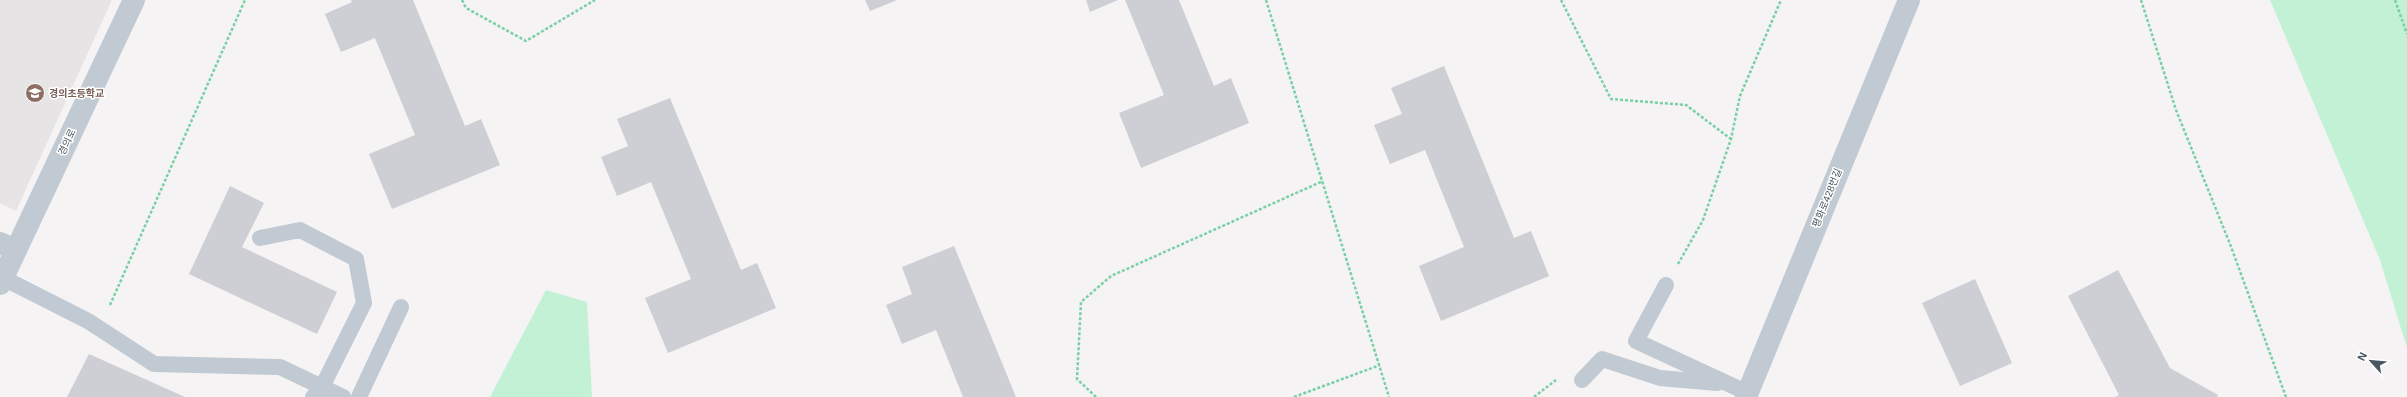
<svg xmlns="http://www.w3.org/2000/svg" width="2407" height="397" viewBox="0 0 2407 397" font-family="Arial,'Noto Sans KR',sans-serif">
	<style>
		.education { fill: #e6e4e5 }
		.green { fill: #c3f1d5 }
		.building { fill: #cdcfd5 }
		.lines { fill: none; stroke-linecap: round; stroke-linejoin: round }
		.path { stroke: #7ad0a6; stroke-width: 2.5; stroke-dasharray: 3 2; stroke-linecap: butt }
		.service { stroke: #c1cad2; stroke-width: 16 }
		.minor { stroke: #c1cad2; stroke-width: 22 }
		.tertiary { stroke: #c1cad2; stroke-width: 22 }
		.labels { text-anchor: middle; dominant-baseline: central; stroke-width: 3; stroke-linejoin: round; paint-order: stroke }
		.education-label { font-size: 10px; font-weight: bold; fill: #785e54; stroke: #fff; text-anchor: start }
		.street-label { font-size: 10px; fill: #4a5661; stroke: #fff }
	</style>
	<rect width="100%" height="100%" fill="#f5f3f3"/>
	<!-- education -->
	<path class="education" d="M 0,0 L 112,0 L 16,211 L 0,203 Z"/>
	<!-- green -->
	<path class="green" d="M 2270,0 L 2407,0 L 2407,348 L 2380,260 Z
		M 546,290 L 587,302 L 592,397 L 490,397 Z"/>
	<!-- building -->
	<path class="building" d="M 351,0 L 413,0 L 465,126 L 481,119 L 500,165 L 392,209 L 369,154 L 415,135 L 375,38 L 341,52 L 325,14 L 352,2 Z
		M 865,0 L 897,0 L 870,11 Z
		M 1086,0 L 1118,0 L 1090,12 Z
		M 1125,0 L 1179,0 L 1214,86 L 1231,78 L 1249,123 L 1141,168 L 1119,113 L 1164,95 Z
		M 1444,66 L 1514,238 L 1531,231 L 1549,276 L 1441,321 L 1419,266 L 1464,247 L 1425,150 L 1390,164 L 1374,125 L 1402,114 L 1391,88 Z
		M 670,98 L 741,270 L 757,263 L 776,308 L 668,353 L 645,298 L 691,279 L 651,182 L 617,196 L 601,157 L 628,146 L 617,119 Z
		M 230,186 L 264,203 L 242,247 L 337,292 L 317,334 L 189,274 Z
		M 954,246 L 1016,397 L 963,397 L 936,330 L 902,344 L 886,305 L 912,294 L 902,267 Z
		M 2118,270 L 2170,368 L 2218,395 L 2217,397 L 2115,397 L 2119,395 L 2068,296 Z
		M 1975,279 L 2012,363 L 1960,386 L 1922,303 Z
		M 89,354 L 185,397 L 67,397 Z"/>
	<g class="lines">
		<!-- path -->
		<path class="path" d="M 462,0 L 466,8 L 526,41 L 595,0
			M 1266,0 L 1389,397
			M 1561,0 L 1611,99 L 1686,105 L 1731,139
			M 2141,0 L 2176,110 L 2230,244 L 2286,397
			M 2395,0 L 2407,34
			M 1678,264 L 1703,220 L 1731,139 L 1740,96 L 1781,0
			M 110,305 L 245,0
			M 1096,397 L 1077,379 L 1081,302 L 1111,276 L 1323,181
			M 1294,397 L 1380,365
			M 1534,397 L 1556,380"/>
		<!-- service -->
		<path class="service" d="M 260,238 L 300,230 L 356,259 L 364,303 L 322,387 L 313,397
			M 3,278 L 88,321 L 154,364 L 280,367 L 343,397
			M 1666,285 L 1636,341 L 1748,393
			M 1582,380 L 1602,359 L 1660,378 L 1717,383
			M 359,397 L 401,307"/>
		<!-- minor -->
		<path class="minor" d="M 0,243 L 16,250
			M 1746,397 L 1909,0"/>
		<!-- tertiary -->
		<path class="tertiary" d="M 0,284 L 134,0"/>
	</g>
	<!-- icons -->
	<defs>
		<g id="school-disc" transform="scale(1)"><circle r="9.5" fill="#8d6e63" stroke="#fff"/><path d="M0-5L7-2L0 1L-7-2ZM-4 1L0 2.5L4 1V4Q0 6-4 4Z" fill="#fff"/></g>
	</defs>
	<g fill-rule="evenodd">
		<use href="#school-disc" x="35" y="93"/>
	</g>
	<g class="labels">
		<!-- education labels -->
		<g class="education-label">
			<text x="49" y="93">경의초등학교</text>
		</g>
		<!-- street labels -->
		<g class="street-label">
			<text transform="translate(67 142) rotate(-65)">경의로</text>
			<text transform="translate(1827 198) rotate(-68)">평화로428번길</text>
		</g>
	</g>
	<!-- north arrow -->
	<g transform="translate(2371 361) rotate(297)" stroke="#ffffff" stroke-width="3" paint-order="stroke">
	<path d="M0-3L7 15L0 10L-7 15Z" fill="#4a5661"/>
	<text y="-6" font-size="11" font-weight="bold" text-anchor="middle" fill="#4a5661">N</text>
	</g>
</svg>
